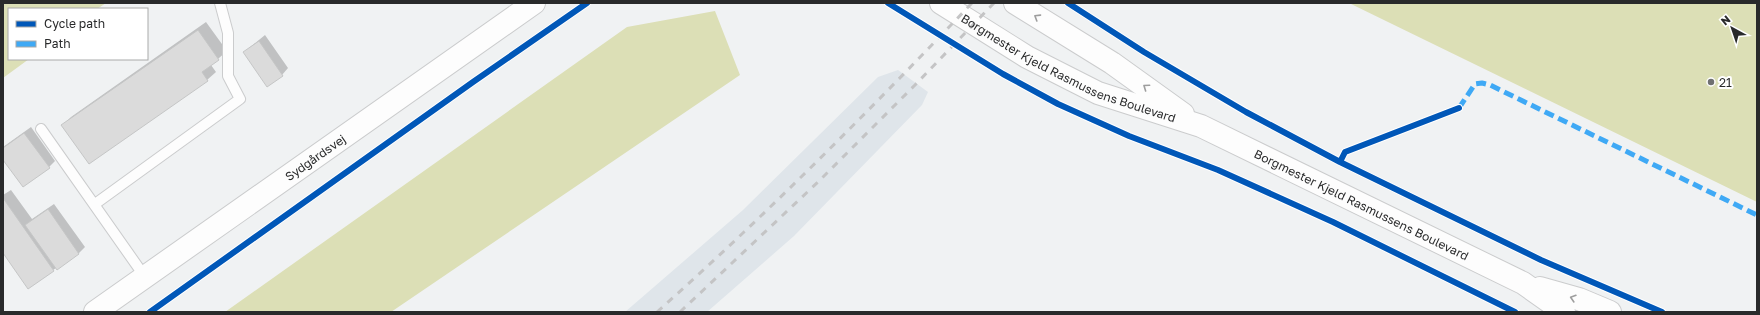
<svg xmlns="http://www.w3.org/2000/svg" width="1760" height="315" viewBox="0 0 1760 315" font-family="'Golos Text',sans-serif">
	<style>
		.built { fill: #dfe5ea }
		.green { fill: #dcdfb6 }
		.shadow { fill: #0003 }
		.building { fill: #dbdbdb; stroke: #c5c6c6 }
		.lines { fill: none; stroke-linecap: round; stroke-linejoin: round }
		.service-casing { stroke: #cbcccd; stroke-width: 12 }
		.tertiary-casing { stroke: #cbcccd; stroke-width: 24 }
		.service { stroke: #fdfdfd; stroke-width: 10 }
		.tertiary { stroke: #fdfdfd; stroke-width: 22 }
		.rail { stroke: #c4c4c5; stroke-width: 3; stroke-dasharray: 7 7; stroke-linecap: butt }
		.quiet { stroke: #3fa9f5; stroke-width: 5; stroke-dasharray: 10 5; stroke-linecap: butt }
		.cycleway-casing { stroke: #fff; stroke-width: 8 }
		.cycleway { stroke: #0057b8; stroke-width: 6 }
		.oneway { stroke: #9e9e9e }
		.poi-dot { fill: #6f7071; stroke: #fff; stroke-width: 1.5 }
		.labels { text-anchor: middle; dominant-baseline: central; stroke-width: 4; stroke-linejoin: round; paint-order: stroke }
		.street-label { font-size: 12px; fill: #292a2b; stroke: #fff }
		.poi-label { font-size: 12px; fill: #292a2b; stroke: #fff; text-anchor: start }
	</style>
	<rect width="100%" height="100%" fill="#f0f2f3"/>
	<!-- built -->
	<path class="built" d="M 898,70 L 928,92 L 922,105 L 794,236 L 707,312 L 625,312 L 743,210 L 878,77 Z"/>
	<!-- green -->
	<path class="green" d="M 3,3 L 106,3 L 97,9 L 9,9 L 9,59 L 29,59 L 3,78 Z
		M 1349,3 L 1757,3 L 1757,202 Z
		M 715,11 L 740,75 L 391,312 L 225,312 L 627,27 Z"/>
	<!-- shadow -->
	<path class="shadow" d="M 206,22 L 227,51 L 211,65 L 216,72 L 207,80 L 63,125 L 71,117 Z
		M 265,35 L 288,68 L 282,75 L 244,52 Z
		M 31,127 L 55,161 L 49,167 L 3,158 L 3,147 Z
		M 11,190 L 32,219 L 54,204 L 85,247 L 79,253 L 53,270 L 3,252 L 3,195 Z"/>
	<!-- building -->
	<path class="building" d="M 198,30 L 219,60 L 202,72 L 208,81 L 89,164 L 61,125 Z
		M 259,41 L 283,76 L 267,87 L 243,52 Z
		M 24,133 L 50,168 L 23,187 L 3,160 L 3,148 Z
		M 3,198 L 54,271 L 28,289 L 3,253 Z
		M 48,209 L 79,254 L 57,270 L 25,225 Z"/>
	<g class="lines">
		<!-- service casing -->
		<g class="service-casing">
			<path id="service" d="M 41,129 L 145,277
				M 95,204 L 240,99 L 228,76 L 228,33 L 220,3"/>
		</g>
		<!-- tertiary casing -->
		<g class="tertiary-casing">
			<g id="tertiary">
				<path id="s1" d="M 941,3 L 1027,57 L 1098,93 L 1201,126 L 1523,283 L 1564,312"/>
				<path d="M 1015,3 L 1112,63 L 1183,114"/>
				<path d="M 1540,288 L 1579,299 L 1610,312"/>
				<path id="s2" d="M 95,312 L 534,3"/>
			</g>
		</g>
		<!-- service -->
		<use href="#service" class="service"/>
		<!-- tertiary -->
		<use href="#tertiary" class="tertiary"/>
		<!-- rail -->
		<path class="rail" d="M 657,312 C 767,214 871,109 972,3
			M 680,312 L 818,182 L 915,85 L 994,3"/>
		<!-- quiet -->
		<path class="quiet" d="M 1459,108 L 1475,84 L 1482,83 L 1490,85 L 1757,215"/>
		<!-- cycleway casing -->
		<g class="cycleway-casing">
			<path id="cycleway" d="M 888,3 L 1003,74 L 1058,104 L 1129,136 L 1218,170 L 1333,222 L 1515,312
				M 1068,3 L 1144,52 L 1246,112 L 1340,162 L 1541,260 L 1662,312
				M 1340,162 L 1345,152 L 1459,108
				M 150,312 L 473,82 L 587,3"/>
		</g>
		<!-- cycleway -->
		<use href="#cycleway" class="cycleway"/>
	</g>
	<!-- one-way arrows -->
	<defs><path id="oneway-chevron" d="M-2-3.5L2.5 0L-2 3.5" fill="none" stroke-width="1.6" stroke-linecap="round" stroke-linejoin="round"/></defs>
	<g class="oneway">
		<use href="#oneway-chevron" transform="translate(1037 17) rotate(-148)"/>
		<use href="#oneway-chevron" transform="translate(1146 87) rotate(-145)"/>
		<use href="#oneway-chevron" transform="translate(1573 298) rotate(-163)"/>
	</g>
	<!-- markers -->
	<circle class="poi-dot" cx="1711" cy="82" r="4"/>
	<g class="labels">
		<!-- street labels -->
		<g class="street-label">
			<text stroke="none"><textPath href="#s1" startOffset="144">Borgmester Kjeld Rasmussens Boulevard</textPath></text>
			<text stroke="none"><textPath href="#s2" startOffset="269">Sydgårdsvej</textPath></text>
			<text stroke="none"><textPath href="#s1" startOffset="468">Borgmester Kjeld Rasmussens Boulevard</textPath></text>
		</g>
		<!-- poi labels -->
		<g class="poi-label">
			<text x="1719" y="82">21</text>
		</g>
	</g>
	<!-- border -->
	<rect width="1760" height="315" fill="none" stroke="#292a2b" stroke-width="8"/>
	<!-- legend -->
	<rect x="8" y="8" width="140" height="52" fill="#ffffff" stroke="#a9aaaa"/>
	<rect x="16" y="21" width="20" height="6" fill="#0057b8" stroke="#a9aaaa"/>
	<text x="44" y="28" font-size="12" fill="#292a2b">Cycle path</text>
	<rect x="16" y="41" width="20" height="6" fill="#3fa9f5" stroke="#a9aaaa"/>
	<text x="44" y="48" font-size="12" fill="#292a2b">Path</text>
	<!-- north arrow -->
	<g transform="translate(1732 28) rotate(320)" stroke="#ffffff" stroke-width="3" paint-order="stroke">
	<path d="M0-3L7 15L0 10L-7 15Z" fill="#292a2b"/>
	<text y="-6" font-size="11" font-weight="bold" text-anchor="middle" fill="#292a2b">N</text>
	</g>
</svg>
